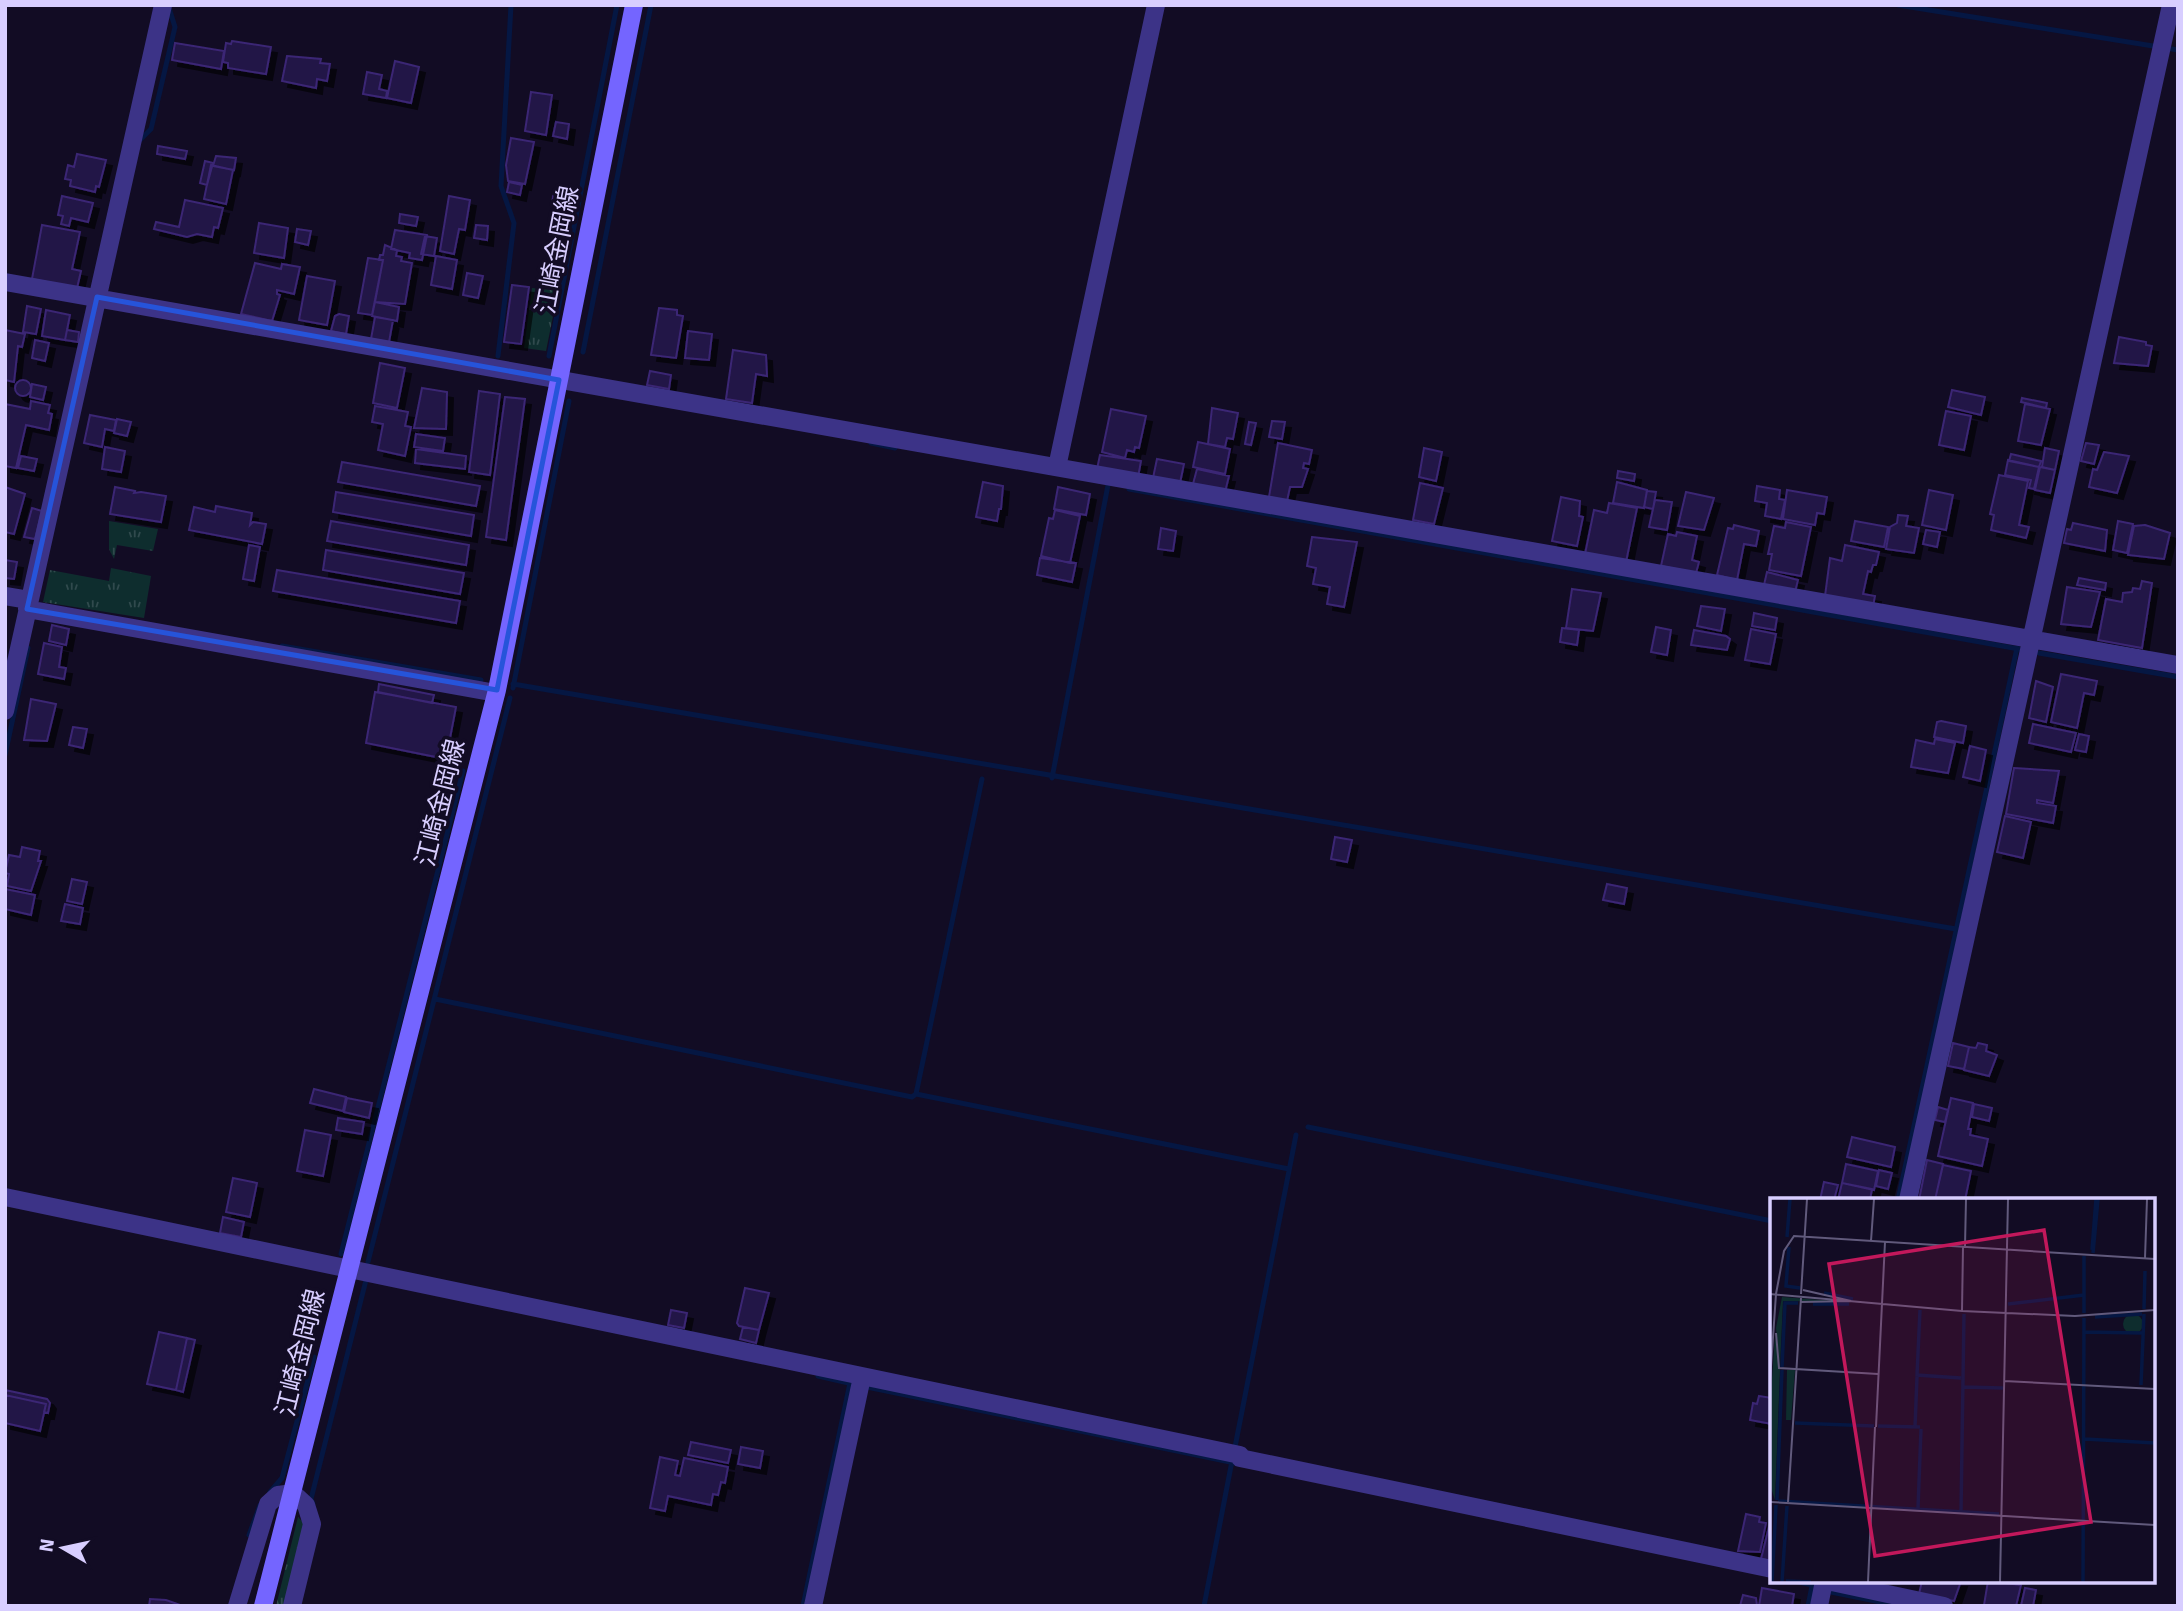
<svg xmlns="http://www.w3.org/2000/svg" width="2183" height="1611" viewBox="0 0 2183 1611" font-family="Signika,'Noto Sans JP',sans-serif">
	<style>
		.grass { fill: url(#grass-tufts) }
		.lines { fill: none; stroke-linecap: round; stroke-linejoin: round }
		.stream { stroke: #051743; stroke-width: 5 }
		.building { fill: #231646; stroke: #3b2674; stroke-width: 2; filter: url(#shadow) }
		.minor { stroke: #3c3387; stroke-width: 18 }
		.secondary { stroke: #7465ff; stroke-width: 18 }
		.marked { fill: none; stroke: #2654da; stroke-width: 5; stroke-linejoin: round }
		.labels { text-anchor: middle; dominant-baseline: central; stroke-width: 7; stroke-linejoin: round; paint-order: stroke }
		.street-label { font-size: 26px; fill: #d8ceff; stroke: #120c24 }
		.inset-river { fill: none; stroke: #051743; stroke-width: 3.5 }
		.inset-road { fill: none; stroke: #615a7c; stroke-width: 2 }
		.view { fill: #c2185b; fill-opacity: 0.15; stroke: #c2185b; stroke-width: 3.5 }
		.inset-edge { fill: none; stroke: #d8ceff; stroke-width: 3.5 }
	</style>
	<defs>
		<pattern id="grass-tufts" width="24" height="20" patternUnits="userSpaceOnUse" patternTransform="scale(1.75)"><rect width="24" height="20" fill="#0e2d2e"/><path d="M3 7l-1-3M5 7V3M7 7l1-3M15 17l-1-3M17 17v-4M19 17l1-3" fill="none" stroke="#304a4d"/></pattern>
		<filter id="shadow"><feDropShadow dx="6" dy="6" stdDeviation="0" flood-color="#0009"/></filter>
	</defs>
	<rect width="100%" height="100%" fill="#120c24"/>
	<!-- grass -->
	<path class="grass" d="M 564,216 L 573,217 L 546,351 L 524,348 L 532,288 L 551,290 Z
		M 109,521 L 158,529 L 153,551 L 117,545 L 114,559 L 109,549 Z
		M 111,568 L 151,576 L 144,618 L 43,602 L 50,570 L 109,581 Z
		M 298,1517 L 304,1523 L 286,1606 L 276,1606 Z"/>
	<g class="lines">
		<!-- stream -->
		<path class="stream" d="M 1898,5 L 2178,50
			M 140,140 L 151,129 L 175,27 L 169,8
			M 583,352 L 651,5
			M 498,356 L 514,223 L 501,186 L 511,5
			M 549,356 L 617,5
			M 871,443 L 895,448
			M 1129,489 L 2019,649
			M 282,646 L 481,680
			M 2039,653 L 2178,677
			M 513,684 C 993,770 1475,845 1956,929
			M 513,688 L 569,401
			M 5,755 L 28,648
			M 1052,778 L 1108,485
			M 435,999 L 912,1097 L 916,1094 L 982,779
			M 916,1094 L 1289,1169
			M 1308,1127 L 1772,1221
			M 1898,1200 L 2017,648
			M 341,1254 L 463,771
			M 368,1262 L 510,698
			M 818,1376 L 853,1384
			M 867,1387 L 1235,1463
			M 1235,1447 L 1296,1135
			M 270,1492 L 282,1478 L 314,1357
			M 313,1504 L 311,1499 L 367,1276
			M 249,1535 L 260,1505
			M 1795,1581 L 1812,1585
			M 1831,1592 L 1900,1606
			M 803,1606 L 850,1383
			M 1204,1606 L 1232,1461
			M 1808,1606 L 1813,1581"/>
	</g>
	<!-- building -->
	<path class="building" d="M 232,41 L 271,47 L 266,74 L 228,68 L 228,63 L 223,62 L 226,43 L 231,44 Z
		M 175,43 L 224,51 L 221,69 L 172,60 Z
		M 287,56 L 321,59 L 320,63 L 330,64 L 327,81 L 317,79 L 316,88 L 282,81 Z
		M 395,61 L 419,67 L 411,103 L 387,98 Z
		M 367,72 L 382,75 L 379,89 L 387,91 L 386,98 L 363,94 Z
		M 531,92 L 552,95 L 546,135 L 525,131 Z
		M 556,122 L 569,124 L 567,139 L 553,136 Z
		M 511,138 L 534,142 L 525,184 L 508,181 L 506,165 Z
		M 158,146 L 187,151 L 185,159 L 157,154 Z
		M 77,154 L 106,160 L 99,187 L 96,186 L 95,192 L 70,186 L 71,180 L 65,179 L 68,165 L 74,167 Z
		M 216,156 L 236,158 L 234,170 L 213,166 Z
		M 205,161 L 213,163 L 207,185 L 200,183 Z
		M 211,165 L 233,170 L 226,204 L 204,199 Z
		M 509,182 L 522,185 L 520,195 L 507,192 Z
		M 554,191 L 568,193 L 566,205 L 552,203 Z
		M 62,196 L 93,203 L 88,222 L 71,218 L 69,226 L 61,224 L 63,216 L 58,215 Z
		M 449,196 L 470,200 L 465,230 L 459,229 L 454,254 L 440,251 Z
		M 185,200 L 223,208 L 218,228 L 214,227 L 212,237 L 197,234 L 187,237 L 154,229 L 156,222 L 179,227 Z
		M 400,214 L 418,217 L 416,226 L 399,223 Z
		M 259,223 L 288,228 L 284,258 L 254,253 Z
		M 42,225 L 80,232 L 72,269 L 81,271 L 77,288 L 32,279 Z
		M 476,225 L 488,226 L 487,240 L 474,238 Z
		M 297,229 L 311,231 L 308,245 L 295,242 Z
		M 395,230 L 427,235 L 422,260 L 409,258 L 410,253 L 391,249 Z
		M 425,236 L 437,238 L 434,256 L 421,254 Z
		M 385,245 L 397,250 L 396,256 L 402,257 L 401,261 L 412,263 L 405,304 L 375,302 L 383,260 L 379,260 L 380,255 L 383,255 Z
		M 436,256 L 457,260 L 452,289 L 431,285 Z
		M 368,258 L 383,260 L 372,315 L 358,313 Z
		M 255,263 L 281,269 L 282,264 L 300,267 L 294,294 L 277,290 L 277,294 L 280,295 L 272,321 L 241,314 Z
		M 467,273 L 483,276 L 478,298 L 463,295 Z
		M 307,276 L 335,281 L 327,325 L 299,320 Z
		M 512,285 L 529,287 L 521,344 L 504,342 Z
		M 375,302 L 399,307 L 397,321 L 372,316 Z
		M 27,306 L 41,309 L 36,334 L 23,332 Z
		M 659,308 L 677,310 L 677,315 L 683,316 L 676,358 L 651,355 Z
		M 46,310 L 70,315 L 65,340 L 42,336 Z
		M 339,314 L 349,316 L 346,334 L 331,331 L 335,316 Z
		M 375,317 L 393,320 L 389,342 L 371,339 Z
		M 5,330 L 25,334 L 22,347 L 18,346 L 14,382 L 5,380 Z
		M 67,330 L 79,332 L 78,342 L 65,340 Z
		M 688,331 L 712,334 L 709,360 L 685,358 Z
		M 2119,337 L 2146,342 L 2146,345 L 2152,346 L 2148,366 L 2114,363 Z
		M 35,340 L 49,343 L 45,361 L 32,358 Z
		M 733,350 L 766,355 L 767,376 L 756,374 L 752,403 L 726,399 Z
		M 380,363 L 405,368 L 397,408 L 373,403 Z
		M 650,371 L 671,375 L 669,389 L 647,385 Z
		M15 388a8 8 0 1 1 16 0a8 8 0 1 1-16 0Z
		M 32,384 L 46,387 L 43,400 L 30,397 Z
		M 422,388 L 447,392 L 446,429 L 414,428 Z
		M 1952,390 L 1985,397 L 1981,415 L 1948,407 Z
		M 479,391 L 500,394 L 490,475 L 469,472 Z
		M 505,397 L 525,399 L 506,540 L 486,537 Z
		M 2022,398 L 2047,403 L 2046,408 L 2021,402 Z
		M 31,401 L 50,405 L 48,413 L 52,414 L 49,430 L 26,425 L 16,468 L 5,466 L 5,404 L 30,409 Z
		M 2025,404 L 2050,409 L 2041,445 L 2018,441 Z
		M 375,406 L 408,412 L 405,426 L 411,427 L 405,456 L 378,450 L 383,424 L 372,422 Z
		M 1212,408 L 1238,413 L 1233,439 L 1227,438 L 1225,447 L 1208,444 Z
		M 1111,409 L 1146,416 L 1139,448 L 1135,447 L 1134,452 L 1127,450 L 1125,458 L 1102,452 Z
		M 1946,411 L 1971,416 L 1964,450 L 1939,445 Z
		M 90,415 L 116,420 L 114,431 L 105,429 L 102,447 L 84,443 Z
		M 117,419 L 131,422 L 127,436 L 114,433 Z
		M 1272,421 L 1285,422 L 1282,439 L 1269,437 Z
		M 1249,422 L 1256,423 L 1251,445 L 1245,444 Z
		M 416,434 L 445,438 L 443,451 L 414,447 Z
		M 1198,442 L 1230,449 L 1225,474 L 1193,467 Z
		M 1278,443 L 1312,450 L 1309,464 L 1304,463 L 1303,468 L 1308,469 L 1302,487 L 1290,487 L 1287,501 L 1269,497 Z
		M 2086,443 L 2099,445 L 2094,464 L 2081,461 Z
		M 105,447 L 125,451 L 121,472 L 102,469 Z
		M 1424,448 L 1442,452 L 1436,481 L 1419,477 Z
		M 2045,448 L 2059,451 L 2055,470 L 2042,467 Z
		M 416,449 L 466,456 L 465,469 L 415,463 Z
		M 2104,452 L 2129,456 L 2117,493 L 2089,487 L 2093,469 L 2097,470 Z
		M 2011,454 L 2041,461 L 2039,467 L 2009,461 Z
		M 1100,455 L 1141,461 L 1138,477 L 1097,469 Z
		M 21,456 L 37,459 L 34,471 L 18,468 Z
		M 1157,459 L 1184,464 L 1180,483 L 1153,478 Z
		M 2008,460 L 2039,467 L 2034,489 L 2029,488 L 2031,480 L 2005,475 Z
		M 342,462 L 480,486 L 476,506 L 338,482 Z
		M 2040,467 L 2055,470 L 2050,493 L 2035,490 Z
		M 1197,469 L 1229,476 L 1225,492 L 1193,484 Z
		M 1618,471 L 1635,474 L 1634,481 L 1617,478 Z
		M 1999,475 L 2028,481 L 2019,525 L 2029,527 L 2026,538 L 1991,530 L 1994,515 L 1990,514 Z
		M 983,482 L 1003,486 L 1001,509 L 999,509 L 997,521 L 976,517 Z
		M 1617,482 L 1647,490 L 1644,508 L 1613,503 Z
		M 1420,483 L 1443,488 L 1434,524 L 1413,520 Z
		M 1757,486 L 1780,490 L 1779,499 L 1785,500 L 1781,519 L 1765,516 L 1767,503 L 1755,501 Z
		M 5,487 L 25,494 L 14,534 L 5,532 Z
		M 115,487 L 135,491 L 134,493 L 141,492 L 166,496 L 161,522 L 110,514 Z
		M 1058,487 L 1090,494 L 1086,515 L 1054,509 Z
		M 1787,490 L 1827,497 L 1824,514 L 1817,513 L 1815,525 L 1783,519 Z
		M 1929,490 L 1953,495 L 1946,530 L 1922,525 Z
		M 1647,491 L 1656,492 L 1653,509 L 1644,507 Z
		M 336,492 L 474,515 L 471,536 L 333,512 Z
		M 1686,492 L 1714,498 L 1704,530 L 1678,526 Z
		M 1561,497 L 1580,501 L 1579,516 L 1583,517 L 1577,546 L 1552,541 Z
		M 1655,500 L 1672,502 L 1667,530 L 1649,527 Z
		M 1609,503 L 1637,508 L 1626,562 L 1585,554 L 1594,510 L 1607,513 Z
		M 216,506 L 252,513 L 250,525 L 253,522 L 266,524 L 262,544 L 189,530 L 194,507 L 215,512 Z
		M 32,508 L 42,511 L 35,539 L 24,537 Z
		M 1055,510 L 1080,516 L 1070,563 L 1041,556 L 1049,518 L 1053,519 Z
		M 1898,515 L 1908,516 L 1906,526 L 1919,528 L 1914,553 L 1886,549 L 1890,527 L 1897,523 Z
		M 331,521 L 469,545 L 466,565 L 327,541 Z
		M 1855,521 L 1888,527 L 1884,547 L 1851,541 Z
		M 2118,521 L 2133,524 L 2127,553 L 2113,550 Z
		M 1786,522 L 1811,527 L 1801,576 L 1769,570 L 1772,554 L 1768,554 L 1774,526 L 1785,528 Z
		M 2073,523 L 2107,530 L 2105,551 L 2064,543 L 2067,529 L 2071,530 Z
		M 1734,525 L 1759,531 L 1756,546 L 1744,544 L 1737,580 L 1717,575 L 1728,528 L 1733,529 Z
		M 2145,525 L 2170,533 L 2164,559 L 2128,555 L 2134,526 Z
		M 1161,528 L 1176,531 L 1173,551 L 1158,549 Z
		M 1926,530 L 1940,532 L 1937,547 L 1923,544 Z
		M 1677,532 L 1697,536 L 1692,560 L 1699,562 L 1696,573 L 1661,566 L 1668,534 L 1676,536 Z
		M 1312,537 L 1357,542 L 1344,607 L 1327,604 L 1330,587 L 1313,584 L 1316,568 L 1307,566 Z
		M 249,545 L 260,547 L 254,581 L 243,579 Z
		M 1845,545 L 1879,552 L 1876,565 L 1873,565 L 1871,572 L 1868,571 L 1863,594 L 1875,596 L 1873,606 L 1825,596 L 1830,558 L 1842,561 Z
		M 326,550 L 464,573 L 460,594 L 323,570 Z
		M 1040,558 L 1076,563 L 1072,582 L 1037,575 Z
		M 5,560 L 17,562 L 14,579 L 5,578 Z
		M 277,570 L 460,601 L 456,623 L 273,591 Z
		M 1767,572 L 1798,580 L 1795,592 L 1764,585 Z
		M 2079,578 L 2106,583 L 2105,590 L 2077,585 Z
		M 2142,581 L 2152,583 L 2142,648 L 2098,640 L 2106,599 L 2122,602 L 2123,593 L 2132,592 L 2133,588 L 2140,589 Z
		M 2067,587 L 2100,592 L 2091,627 L 2061,624 Z
		M 1572,589 L 1601,593 L 1593,631 L 1566,628 Z
		M 1701,606 L 1725,609 L 1721,631 L 1697,626 Z
		M 1754,613 L 1777,618 L 1775,630 L 1752,626 Z
		M 52,625 L 69,629 L 66,645 L 49,641 Z
		M 1656,627 L 1671,630 L 1667,655 L 1651,652 Z
		M 1562,628 L 1579,630 L 1577,645 L 1560,642 Z
		M 1751,629 L 1776,634 L 1770,664 L 1745,660 Z
		M 1694,630 L 1726,636 L 1730,639 L 1727,650 L 1691,645 Z
		M 44,643 L 62,647 L 59,667 L 66,668 L 64,679 L 38,674 Z
		M 2061,674 L 2097,681 L 2094,695 L 2084,693 L 2077,728 L 2051,722 Z
		M 2036,681 L 2053,687 L 2046,722 L 2029,718 Z
		M 379,684 L 434,695 L 432,703 L 378,692 Z
		M 375,692 L 456,707 L 446,759 L 366,743 Z
		M 31,699 L 56,704 L 47,741 L 24,740 Z
		M 1941,721 L 1966,726 L 1963,743 L 1934,737 L 1937,722 Z
		M 2033,724 L 2076,733 L 2071,752 L 2029,743 Z
		M 73,727 L 87,729 L 83,748 L 69,745 Z
		M 2079,734 L 2089,736 L 2086,752 L 2075,750 Z
		M 1935,739 L 1955,743 L 1948,773 L 1911,767 L 1916,740 L 1934,744 Z
		M 1970,746 L 1986,750 L 1980,781 L 1963,777 Z
		M 2014,768 L 2059,771 L 2053,803 L 2037,800 L 2037,803 L 2056,806 L 2053,823 L 2006,814 Z
		M 2005,816 L 2031,822 L 2023,858 L 1997,852 Z
		M 1335,837 L 1352,840 L 1347,862 L 1331,859 Z
		M 22,847 L 40,851 L 38,861 L 41,861 L 31,891 L 7,886 L 9,874 L 5,873 L 9,855 L 20,857 Z
		M 72,879 L 87,882 L 82,904 L 67,901 Z
		M 1607,884 L 1627,888 L 1624,904 L 1603,900 Z
		M 5,889 L 35,895 L 31,915 L 5,909 Z
		M 65,904 L 83,908 L 80,924 L 61,921 Z
		M 1953,1043 L 1969,1047 L 1964,1069 L 1948,1066 Z
		M 1978,1043 L 1987,1045 L 1986,1051 L 1997,1055 L 1989,1076 L 1964,1070 L 1969,1047 L 1976,1048 Z
		M 314,1089 L 346,1097 L 343,1111 L 310,1103 Z
		M 347,1098 L 372,1103 L 369,1118 L 344,1112 Z
		M 1951,1098 L 1973,1103 L 1968,1129 L 1971,1129 L 1970,1135 L 1988,1139 L 1982,1166 L 1938,1156 Z
		M 1974,1104 L 1992,1108 L 1989,1121 L 1972,1117 Z
		M 1938,1107 L 1948,1110 L 1945,1122 L 1935,1120 Z
		M 338,1118 L 364,1122 L 362,1134 L 336,1130 Z
		M 305,1130 L 331,1135 L 323,1176 L 297,1171 Z
		M 1852,1137 L 1895,1147 L 1891,1167 L 1847,1157 Z
		M 1927,1160 L 1943,1164 L 1935,1200 L 1919,1200 Z
		M 1846,1164 L 1878,1171 L 1874,1190 L 1842,1183 Z
		M 1943,1165 L 1971,1171 L 1965,1200 L 1935,1200 Z
		M 1879,1170 L 1892,1173 L 1888,1189 L 1876,1186 Z
		M 233,1178 L 257,1183 L 250,1217 L 226,1212 Z
		M 1824,1182 L 1838,1185 L 1834,1200 L 1820,1200 Z
		M 1842,1183 L 1872,1189 L 1870,1200 L 1838,1200 Z
		M 223,1217 L 244,1222 L 241,1237 L 220,1233 Z
		M 745,1288 L 769,1293 L 759,1330 L 739,1326 L 737,1323 Z
		M 671,1310 L 687,1313 L 684,1328 L 668,1325 Z
		M 743,1327 L 759,1330 L 756,1343 L 740,1339 Z
		M 159,1332 L 187,1338 L 176,1390 L 147,1384 Z
		M 187,1338 L 195,1340 L 183,1392 L 176,1390 Z
		M 5,1390 L 47,1399 L 50,1403 L 48,1413 L 44,1412 L 46,1404 L 5,1395 Z
		M 5,1395 L 46,1404 L 40,1431 L 5,1423 Z
		M 1759,1396 L 1772,1398 L 1772,1424 L 1750,1420 L 1753,1403 L 1757,1404 Z
		M 691,1442 L 731,1450 L 728,1463 L 688,1455 Z
		M 741,1447 L 763,1451 L 760,1468 L 738,1464 Z
		M 660,1457 L 678,1461 L 675,1475 L 680,1476 L 684,1458 L 728,1467 L 725,1483 L 721,1482 L 718,1495 L 713,1494 L 711,1505 L 668,1496 L 665,1511 L 650,1508 Z
		M 1746,1514 L 1760,1517 L 1759,1522 L 1766,1523 L 1760,1552 L 1738,1551 Z
		M 1772,1515 L 1772,1561 L 1761,1559 Z
		M 1922,1581 L 1961,1581 L 1954,1601 L 1919,1594 Z
		M 1988,1581 L 2021,1585 L 2016,1606 L 1984,1605 Z
		M 1762,1588 L 1794,1594 L 1792,1606 L 1759,1606 Z
		M 2025,1588 L 2036,1590 L 2033,1606 L 2021,1606 Z
		M 1743,1595 L 1756,1598 L 1757,1606 L 1740,1606 Z
		M 150,1599 L 166,1600 L 183,1606 L 149,1606 Z"/>
	<g class="lines">
		<!-- minor -->
		<path class="minor" d="M 5,282 L 2178,665
			M 1057,467 L 1156,5
			M 5,596 L 29,600
			M 27,609 L 496,693
			M 5,711 L 163,5
			M 5,1197 L 1240,1455
			M 1908,1200 L 2171,5
			M 1240,1458 L 1772,1569
			M 1827,1581 L 1944,1606
			M 237,1606 L 268,1504 L 278,1495 L 293,1493 L 306,1505 L 312,1524 L 292,1606
			M 813,1606 L 862,1377
			M 1819,1606 L 1824,1581"/>
		<!-- secondary -->
		<path class="secondary" d="M 263,1606 L 497,690 L 634,5"/>
	</g>
	<!-- marked area -->
	<path class="marked" d="M 97,297 L 559,380 L 497,690 L 27,609 Z"/>
	<g class="labels">
		<!-- street labels -->
		<g class="street-label">
			<text transform="translate(558 250) rotate(-79)">江崎金岡線</text>
			<text transform="translate(441 803) rotate(-76)">江崎金岡線</text>
			<text transform="translate(301 1353) rotate(-76)">江崎金岡線</text>
		</g>
	</g>
	<!-- overview -->
	<g transform="translate(1770 1198)">
		<rect width="385" height="385" fill="#120c24"/>
		<path d="M 12,99 L 77,104 L 13,103 L 10,169 L 6,130 ZM353 126a10 10 0 1 1 20 0a10 10 0 1 1-20 0ZM 5,138 L 10,172 L 5,302 L 0,287 L 0,207 ZM 17,172 L 25,172 L 21,222 L 16,222 Z" fill="#0e2d2e"/>
		<path class="inset-river" d="M 17,39 L 20,1M 19,49 L 16,88 L 30,90M 322,52 L 326,1M 323,55 L 328,1M 54,95 L 83,101M 43,106 L 79,106M 238,106 L 314,97M 374,111 L 375,73M 150,112 L 147,177 L 191,180M 314,115 L 314,58M 325,119 L 372,116M 315,134 L 372,135M 12,169 L 15,105 L 28,105M 371,187 L 374,116M 193,189 L 233,190M 25,225 L 104,228M 108,228 L 150,229M 145,229 L 147,179M 315,241 L 385,245M 7,302 L 12,172M 8,303 L 229,316M 148,310 L 151,231M 191,313 L 194,116M 16,383 L 41,384M 2,384 L 6,307M 12,384 L 17,308M 313,384 L 314,120"/>
		<path class="inset-road" d="M 101,43 L 104,1M 195,48 L 196,1M 375,60 L 377,1M 33,92 L 81,103M 0,96 L 192,113 L 305,118 L 385,112M 31,96 L 37,1M 31,104 L 80,103M 192,113 L 193,49M 6,135 L 9,170 L 108,176M 0,183 L 6,96 L 14,53 L 24,38 L 385,61M 234,183 L 385,191M 106,229 L 115,44M 1,304 L 385,327M 18,304 L 31,100M 98,384 L 105,229M 230,384 L 238,1"/>
		<path class="view" d="M 274,32 L 321,324 L 105,358 L 59,66 Z"/>
		<rect width="385" height="385" class="inset-edge"/>
	</g>
	<!-- border -->
	<rect width="2183" height="1611" fill="none" stroke="#d8ceff" stroke-width="14"/>
	<!-- north arrow -->
	<g transform="translate(63 1548) rotate(279)" stroke="#120c24" stroke-width="5" paint-order="stroke">
	<path d="M0-5L12 26L0 18L-12 26Z" fill="#d8ceff"/>
	<text y="-10" font-size="19" font-weight="bold" text-anchor="middle" fill="#d8ceff">N</text>
	</g>
</svg>
